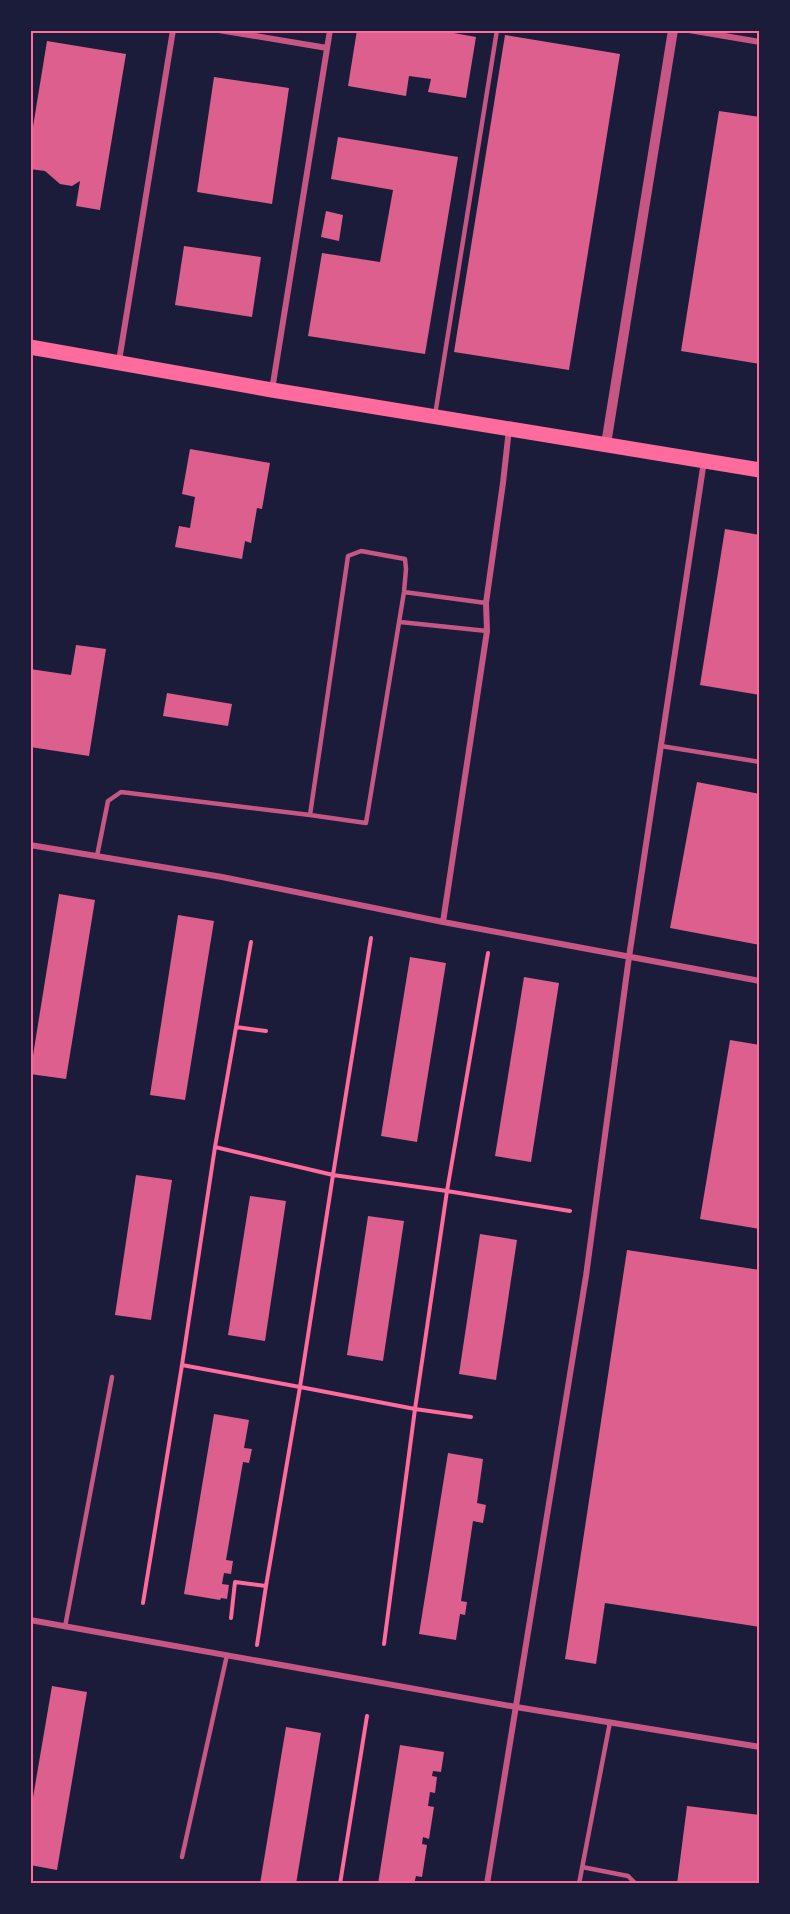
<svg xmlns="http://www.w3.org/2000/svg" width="790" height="1914" viewBox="0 0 790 1914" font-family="'Source Sans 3',sans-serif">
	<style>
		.building { fill: #dd5f8e }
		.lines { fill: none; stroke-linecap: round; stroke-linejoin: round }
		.path { stroke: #ff6b9d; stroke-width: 4 }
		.service { stroke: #c65784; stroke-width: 4.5 }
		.minor { stroke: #c65784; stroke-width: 6 }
		.tertiary { stroke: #c65784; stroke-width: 10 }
		.primary { stroke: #ff6b9d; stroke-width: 15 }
		.neatline { fill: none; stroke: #ff6b9d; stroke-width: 2 }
	</style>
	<rect width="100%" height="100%" fill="#1b1b3a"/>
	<!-- building -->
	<path class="building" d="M 357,30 L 437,30 L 476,37 L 466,98 L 428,92 L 431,79 L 409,76 L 406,96 L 348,86 Z
		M 505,35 L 620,54 L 569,370 L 454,352 Z
		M 47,41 L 126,54 L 100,210 L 76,206 L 80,181 L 72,186 L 60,184 L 45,171 L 30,169 L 30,145 Z
		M 214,77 L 289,88 L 272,204 L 197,192 Z
		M 719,111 L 760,117 L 760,364 L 681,351 Z
		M 338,137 L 458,157 L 425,354 L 308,336 L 322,253 L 380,262 L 393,190 L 331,179 Z
		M 326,211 L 343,215 L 339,241 L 321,237 Z
		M 184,246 L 261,257 L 252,317 L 175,305 Z
		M 190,449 L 270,463 L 262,509 L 257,508 L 251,543 L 245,541 L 242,559 L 175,547 L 179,526 L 190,528 L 195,497 L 182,494 Z
		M 725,529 L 760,535 L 760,695 L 700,685 Z
		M 76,645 L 106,649 L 89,756 L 30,747 L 30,669 L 71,675 Z
		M 167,693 L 232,704 L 228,726 L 163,716 Z
		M 697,782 L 760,794 L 760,945 L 670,928 Z
		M 59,894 L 95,900 L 66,1079 L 30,1074 Z
		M 178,915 L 214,921 L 185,1100 L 150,1095 Z
		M 410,957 L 446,963 L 417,1142 L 381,1136 Z
		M 524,977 L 559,983 L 531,1162 L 495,1156 Z
		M 730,1040 L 760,1045 L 760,1229 L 700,1219 Z
		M 136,1175 L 172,1180 L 151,1320 L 115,1315 Z
		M 250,1196 L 286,1201 L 265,1341 L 228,1335 Z
		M 368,1216 L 404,1221 L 383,1361 L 347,1355 Z
		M 480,1234 L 517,1240 L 496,1380 L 459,1374 Z
		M 627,1250 L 760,1270 L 760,1627 L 605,1603 L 596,1664 L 565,1659 Z
		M 214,1414 L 249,1420 L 244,1448 L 252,1449 L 249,1463 L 243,1462 L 226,1560 L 233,1561 L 231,1574 L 224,1573 L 222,1584 L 229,1585 L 227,1599 L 221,1598 L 220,1600 L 184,1594 Z
		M 448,1453 L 483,1459 L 477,1503 L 486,1505 L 483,1523 L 473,1521 L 461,1601 L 467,1602 L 465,1615 L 460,1614 L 456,1640 L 419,1634 Z
		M 52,1686 L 87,1692 L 57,1870 L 30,1865 L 30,1815 Z
		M 286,1727 L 321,1733 L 296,1884 L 260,1884 Z
		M 400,1745 L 444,1752 L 441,1772 L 433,1771 L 432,1776 L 437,1777 L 435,1793 L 430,1792 L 428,1806 L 434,1807 L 429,1839 L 423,1837 L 422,1844 L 427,1845 L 422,1877 L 416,1876 L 414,1884 L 378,1884 Z
		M 687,1806 L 760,1815 L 760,1884 L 677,1884 Z"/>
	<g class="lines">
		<!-- path -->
		<path class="path" d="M 236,1027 L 266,1031
			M 215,1147 L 251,942
			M 182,1365 L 215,1147 L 333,1175 L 371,938
			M 471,1417 L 415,1409 L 447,1191 L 570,1211
			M 143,1603 L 182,1365 L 300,1387 L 266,1586
			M 231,1618 L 235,1582 L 266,1586 L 257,1645
			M 384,1644 L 415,1409 L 300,1387 L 333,1175 L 447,1191 L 488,953
			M 340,1884 L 367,1716"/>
		<!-- service -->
		<path class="service" d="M 435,415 L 497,30
			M 361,551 L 405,559 L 406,569 L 404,592 L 366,823 L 310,815 L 348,556 Z
			M 404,592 L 486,603
			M 400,622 L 487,631
			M 661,746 L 760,762
			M 97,856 L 108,801 L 121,792 L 310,815
			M 65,1627 L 112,1377
			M 182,1857 L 227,1655
			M 582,1867 L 628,1876 L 636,1884
			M 579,1884 L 610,1722"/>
		<!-- minor -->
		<path class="minor" d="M 219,30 L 327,48
			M 689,30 L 760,42
			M 119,361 L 173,30
			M 272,390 L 330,30
			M 30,845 L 222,877 L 443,922 L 760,981
			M 443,922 L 487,631 L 486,603 L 503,483 L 509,429
			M 30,1620 L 516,1707 L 760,1747
			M 487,1884 L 586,1276 L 629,957 L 704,461"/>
		<!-- tertiary -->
		<path class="tertiary" d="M 606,444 L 673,30"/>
		<!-- primary -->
		<path class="primary" d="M 30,347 L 272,390 L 760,470"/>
	</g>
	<!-- border -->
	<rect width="790" height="1914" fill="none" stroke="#1b1b3a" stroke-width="63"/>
	<rect x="32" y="32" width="726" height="1850" class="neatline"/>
</svg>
